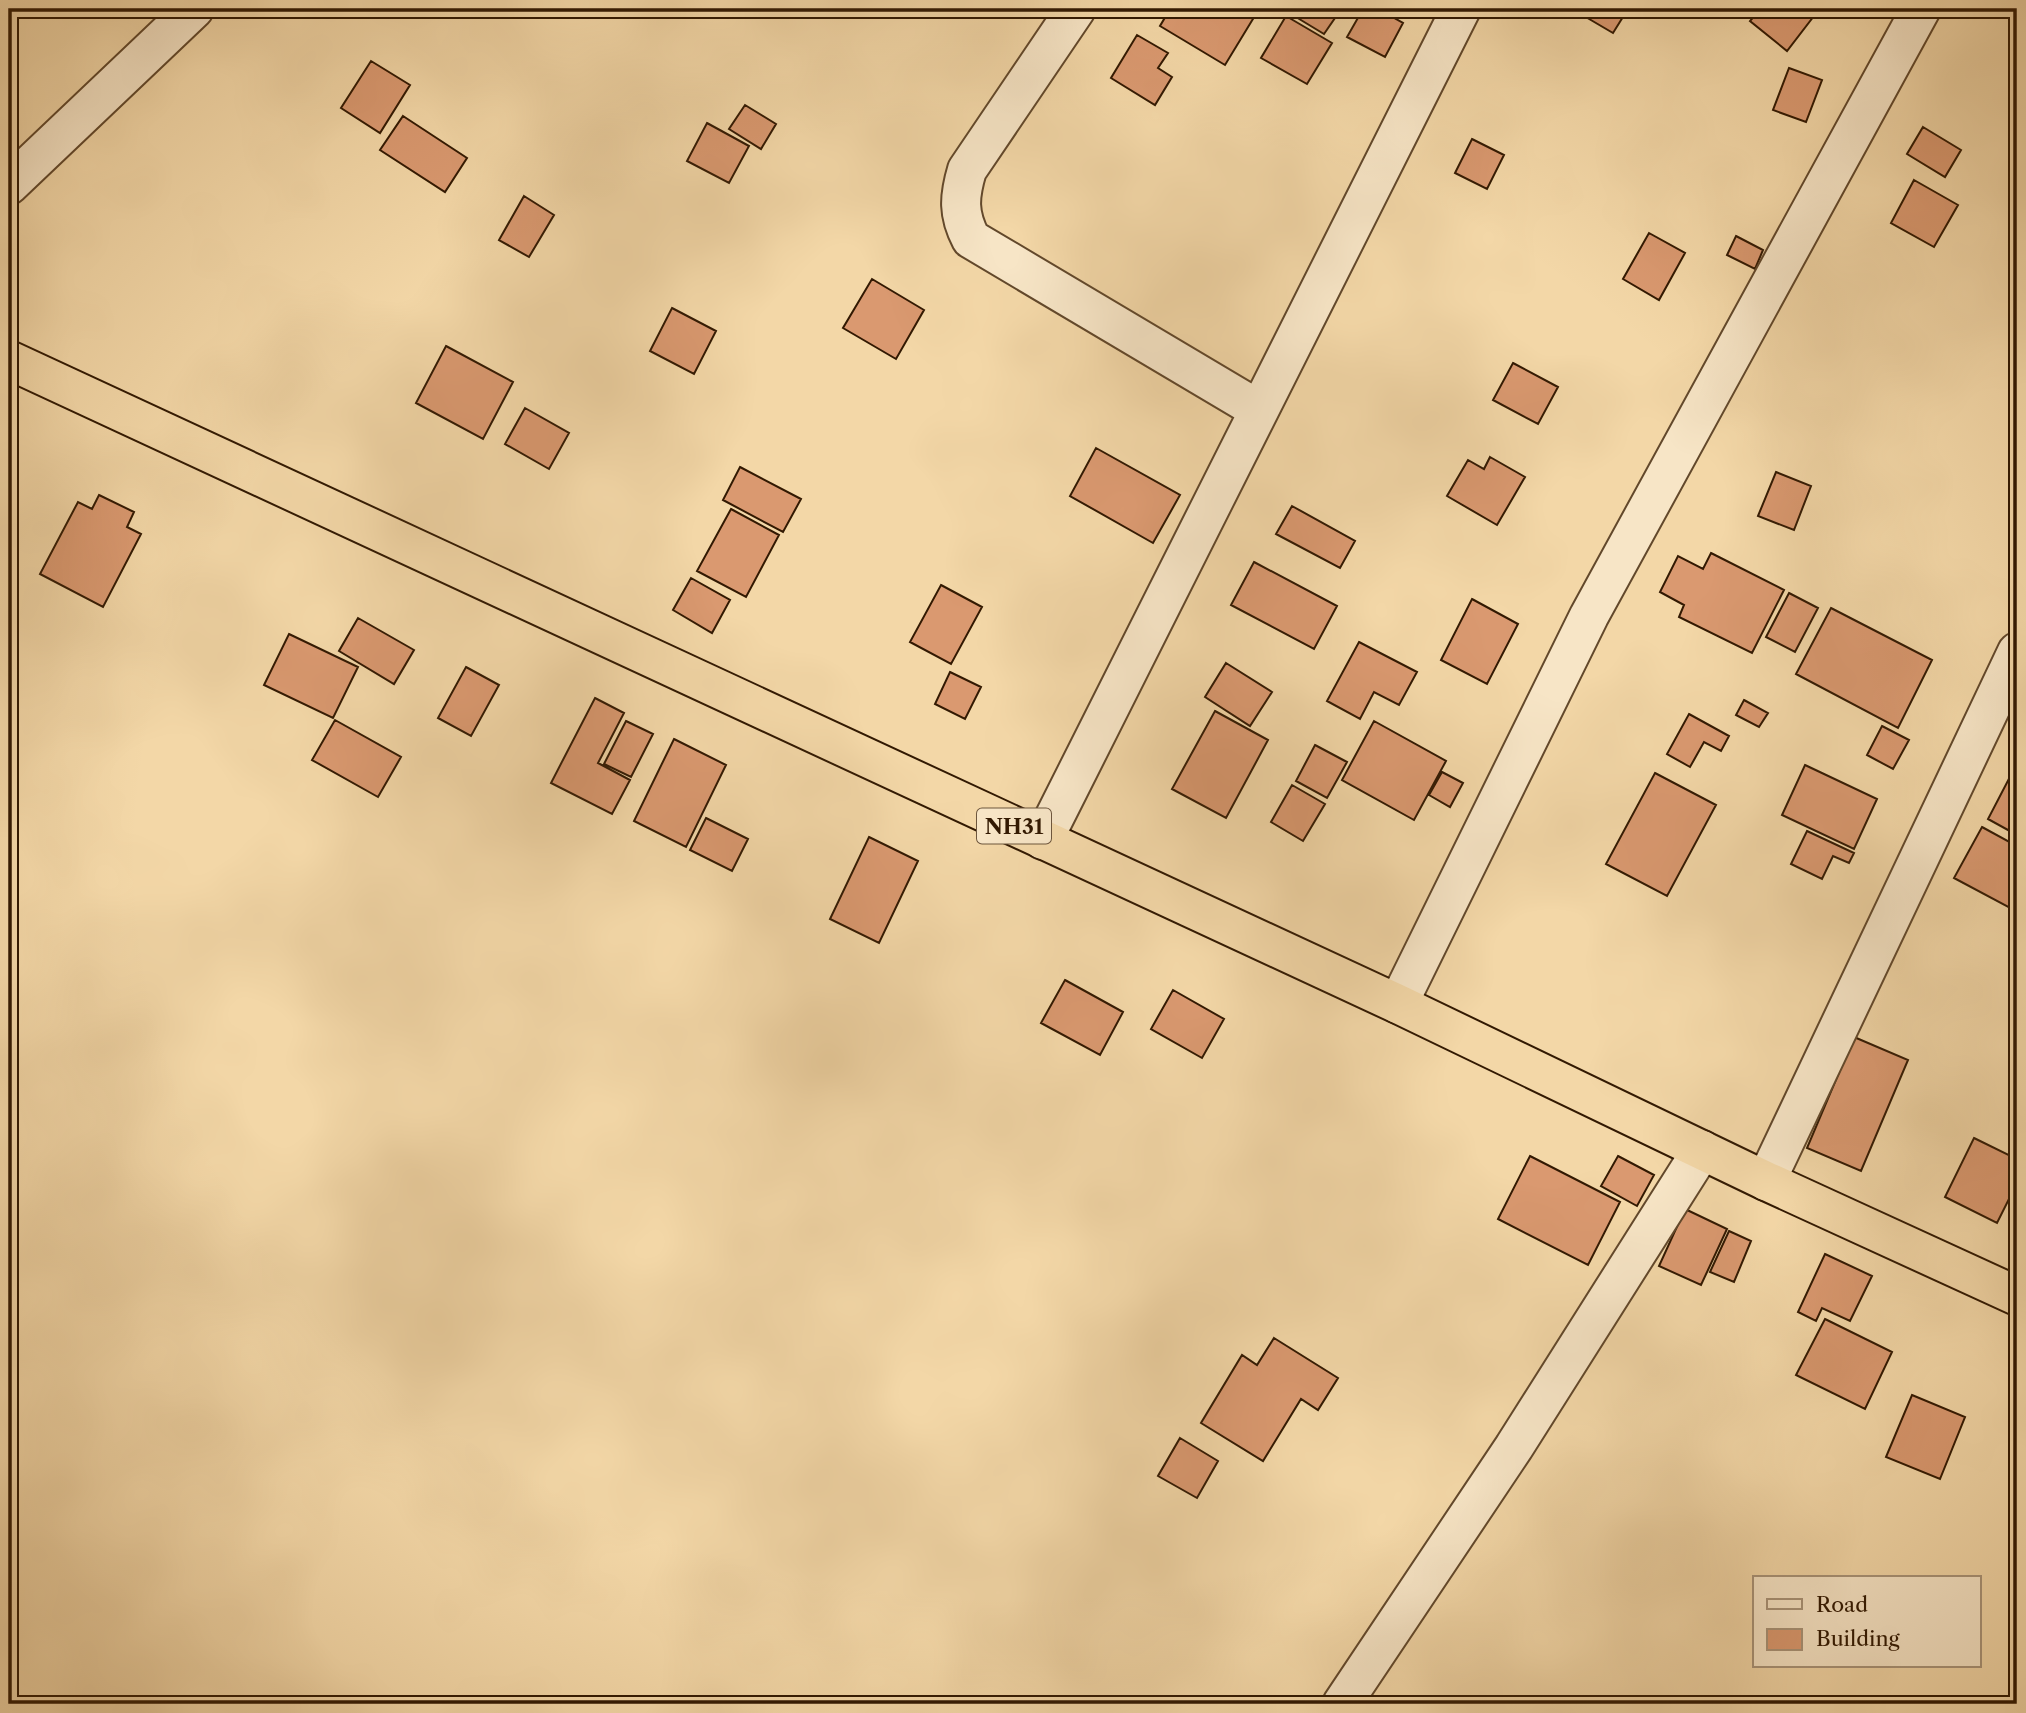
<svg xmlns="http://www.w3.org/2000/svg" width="2026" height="1713" viewBox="0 0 2026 1713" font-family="'Libre Caslon Text',serif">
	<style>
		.building { fill: #da9970; stroke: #321902; stroke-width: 2 }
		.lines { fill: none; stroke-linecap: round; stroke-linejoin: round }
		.minor-casing { stroke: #62482b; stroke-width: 42 }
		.highway-casing { stroke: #321902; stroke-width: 42 }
		.minor { stroke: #f7e5c6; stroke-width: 38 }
		.highway { stroke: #f3d7a7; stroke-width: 38 }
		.labels { text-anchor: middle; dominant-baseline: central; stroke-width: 7; stroke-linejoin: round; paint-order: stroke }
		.shield { fill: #f7e5c6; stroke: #6d563d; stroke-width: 2 }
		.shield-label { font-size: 21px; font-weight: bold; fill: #321902 }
	</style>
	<rect width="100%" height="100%" fill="#f3d7a7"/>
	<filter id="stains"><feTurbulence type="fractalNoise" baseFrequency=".00286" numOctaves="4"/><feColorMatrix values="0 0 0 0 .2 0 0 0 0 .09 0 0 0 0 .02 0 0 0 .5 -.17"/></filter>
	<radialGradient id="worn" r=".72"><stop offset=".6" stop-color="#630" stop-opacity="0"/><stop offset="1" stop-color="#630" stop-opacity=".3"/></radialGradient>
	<!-- building -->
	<path class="building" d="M 1170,9 L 1259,9 L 1225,65 L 1160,26 Z
		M 1294,9 L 1326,9 L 1337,15 L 1324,34 L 1291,14 Z
		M 1363,9 L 1378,9 L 1403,23 L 1385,57 L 1347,37 Z
		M 1582,9 L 1621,9 L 1626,12 L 1613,33 L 1579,13 Z
		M 1760,9 L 1813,9 L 1817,12 L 1787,51 L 1750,21 Z
		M 1286,16 L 1332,43 L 1307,84 L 1261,58 Z
		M 1137,35 L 1168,53 L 1158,68 L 1172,77 L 1155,105 L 1111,78 Z
		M 371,61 L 410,85 L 380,133 L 341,108 Z
		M 1789,68 L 1822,80 L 1806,122 L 1773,110 Z
		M 745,105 L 776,124 L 761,149 L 729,129 Z
		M 403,116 L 467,158 L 445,192 L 380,150 Z
		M 707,123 L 749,146 L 729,183 L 687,161 Z
		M 1923,127 L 1961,150 L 1945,177 L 1907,154 Z
		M 1472,139 L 1504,155 L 1487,189 L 1455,173 Z
		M 1914,180 L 1958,205 L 1934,247 L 1891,223 Z
		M 524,196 L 554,215 L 529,257 L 499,240 Z
		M 1649,233 L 1685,253 L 1659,300 L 1623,279 Z
		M 1736,236 L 1763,250 L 1755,269 L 1727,255 Z
		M 872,279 L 924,310 L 896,359 L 843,328 Z
		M 672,308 L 716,331 L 694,374 L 650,351 Z
		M 446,346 L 513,382 L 483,439 L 416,403 Z
		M 1513,363 L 1558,387 L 1538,424 L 1493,400 Z
		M 525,408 L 569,433 L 549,469 L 505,444 Z
		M 1096,448 L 1180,495 L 1153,543 L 1070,496 Z
		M 1490,457 L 1525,477 L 1497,525 L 1447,496 L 1468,460 L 1484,469 Z
		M 740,467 L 801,499 L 783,532 L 723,500 Z
		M 1776,472 L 1811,486 L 1794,530 L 1758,516 Z
		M 99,495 L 134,512 L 127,527 L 141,534 L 103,607 L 40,574 L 78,502 L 92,509 Z
		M 1292,506 L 1355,541 L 1340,568 L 1276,534 Z
		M 731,509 L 779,535 L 746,597 L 697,571 Z
		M 1711,553 L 1784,590 L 1752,653 L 1679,617 L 1684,605 L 1660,592 L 1678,556 L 1703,569 Z
		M 1254,562 L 1337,606 L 1314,649 L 1231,605 Z
		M 691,578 L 730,600 L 712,633 L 673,610 Z
		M 941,585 L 982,607 L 951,664 L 910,642 Z
		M 1789,593 L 1818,608 L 1795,652 L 1766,637 Z
		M 1472,599 L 1518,624 L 1487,684 L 1441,660 Z
		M 1831,608 L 1932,660 L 1898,728 L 1796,674 Z
		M 358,618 L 414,650 L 394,684 L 339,651 Z
		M 289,634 L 358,667 L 333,718 L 264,685 Z
		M 1359,642 L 1417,672 L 1399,705 L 1374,692 L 1360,719 L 1327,701 Z
		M 1226,663 L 1272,692 L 1250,726 L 1205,697 Z
		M 466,667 L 499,685 L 471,736 L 438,718 Z
		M 950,672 L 981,687 L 965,719 L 935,704 Z
		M 595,698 L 624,713 L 598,763 L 630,780 L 612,814 L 551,783 Z
		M 1744,700 L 1768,713 L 1759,727 L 1736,715 Z
		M 1215,711 L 1268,740 L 1226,818 L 1172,789 Z
		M 1689,714 L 1729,736 L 1721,751 L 1704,742 L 1690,767 L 1667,754 Z
		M 335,720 L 401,757 L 378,797 L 312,760 Z
		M 626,721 L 653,734 L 631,777 L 604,764 Z
		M 1374,721 L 1446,761 L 1414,820 L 1342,780 Z
		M 1882,726 L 1909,740 L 1893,769 L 1867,755 Z
		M 674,739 L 726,765 L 686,847 L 634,821 Z
		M 1315,745 L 1347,762 L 1327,798 L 1296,781 Z
		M 1805,765 L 1877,799 L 1854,849 L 1782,815 Z
		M 2013,771 L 2017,774 L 2017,835 L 1988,819 Z
		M 1442,772 L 1463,783 L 1450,807 L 1429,795 Z
		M 1655,773 L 1716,805 L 1667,896 L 1606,864 Z
		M 1292,785 L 1325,804 L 1303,841 L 1271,822 Z
		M 706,818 L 748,839 L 732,871 L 690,850 Z
		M 1982,827 L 2017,846 L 2017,899 L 2012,909 L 1954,878 Z
		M 1807,831 L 1854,853 L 1849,863 L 1833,856 L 1822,879 L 1791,864 Z
		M 869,837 L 918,861 L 879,943 L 830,919 Z
		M 1065,980 L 1123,1012 L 1100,1055 L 1041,1023 Z
		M 1173,990 L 1224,1019 L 1202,1058 L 1151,1029 Z
		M 1854,1037 L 1908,1060 L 1861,1171 L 1807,1148 Z
		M 1974,1138 L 2017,1159 L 2017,1183 L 1997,1223 L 1945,1197 Z
		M 1530,1156 L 1620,1202 L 1588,1265 L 1498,1219 Z
		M 1618,1156 L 1654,1175 L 1637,1206 L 1601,1186 Z
		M 1685,1209 L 1727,1229 L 1701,1285 L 1659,1266 Z
		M 1729,1231 L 1751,1241 L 1734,1282 L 1710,1272 Z
		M 1825,1254 L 1872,1276 L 1850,1321 L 1822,1308 L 1816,1321 L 1798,1312 Z
		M 1825,1319 L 1892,1352 L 1865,1409 L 1796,1375 Z
		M 1274,1338 L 1338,1378 L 1318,1410 L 1301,1399 L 1263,1461 L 1201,1423 L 1242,1355 L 1257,1365 Z
		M 1912,1395 L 1965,1417 L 1940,1479 L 1886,1457 Z
		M 1180,1438 L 1218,1461 L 1197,1498 L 1158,1476 Z"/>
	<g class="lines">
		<!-- minor casing -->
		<g class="minor-casing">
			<path id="minor" d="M 1076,9 L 967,170 C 959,197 958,214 971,239 L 1259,410
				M 9,185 L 194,9
				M 1043,840 L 1461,9
				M 1398,1004 L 1589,616 L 1921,9
				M 1766,1181 L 2017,652
				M 1342,1704 L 1514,1447 L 1702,1150"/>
		</g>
		<!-- highway casing -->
		<g class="highway-casing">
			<path id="highway" d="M 9,360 L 1398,1004 L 1766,1181 L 2017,1296"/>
		</g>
		<!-- minor -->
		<use href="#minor" class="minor"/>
		<!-- highway -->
		<use href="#highway" class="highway"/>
	</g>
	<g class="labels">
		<!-- shield labels -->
		<rect class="shield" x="977" y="808.5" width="74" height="35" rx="5"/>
		<g class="shield-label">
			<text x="1014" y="826">NH31</text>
		</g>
	</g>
	<!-- margin -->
	<rect width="2026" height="1713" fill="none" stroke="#f3d7a7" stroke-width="35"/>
	<rect x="10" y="10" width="2005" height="1692" fill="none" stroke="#321902" stroke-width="3.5"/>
	<rect x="18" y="18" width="1991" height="1678" fill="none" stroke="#321902" stroke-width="2"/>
	<!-- legend -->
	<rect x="1753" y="1576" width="228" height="91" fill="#f7e5c6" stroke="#a89378" stroke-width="2"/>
	<rect x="1767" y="1599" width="35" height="10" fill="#f7e5c6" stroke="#a89378" stroke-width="2"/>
	<text x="1816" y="1612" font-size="21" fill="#321902">Road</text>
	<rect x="1767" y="1629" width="35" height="21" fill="#da9970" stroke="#a89378" stroke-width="2"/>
	<text x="1816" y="1646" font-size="21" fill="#321902">Building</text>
	<rect width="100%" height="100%" filter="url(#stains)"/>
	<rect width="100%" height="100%" fill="url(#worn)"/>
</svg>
